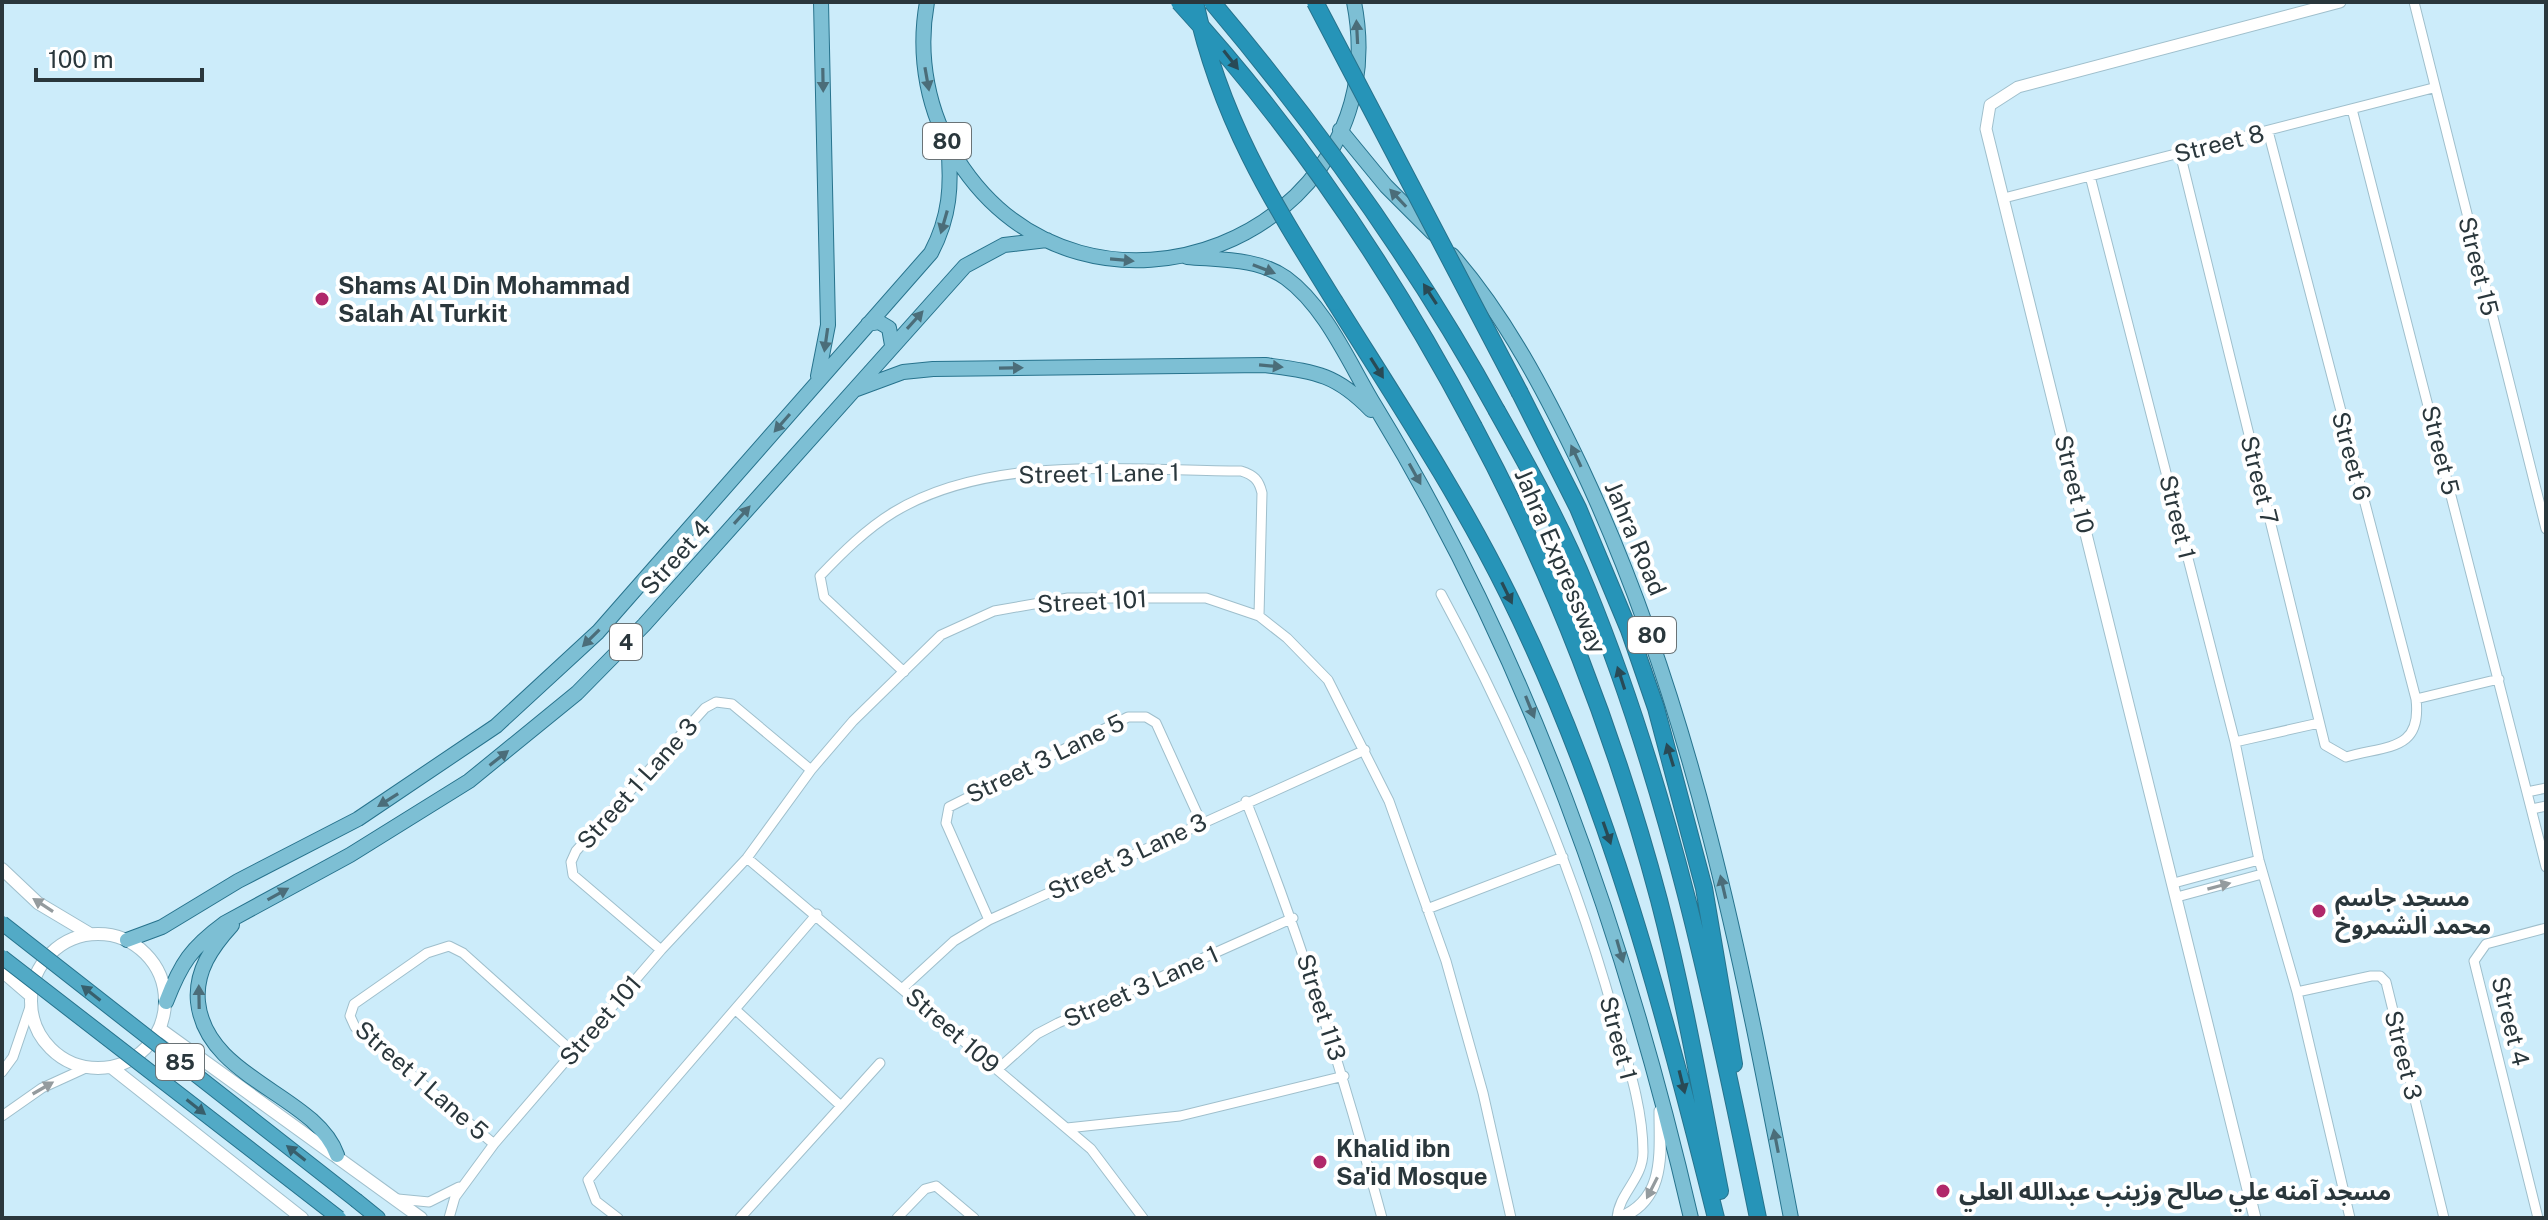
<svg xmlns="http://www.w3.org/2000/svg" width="2548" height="1220" viewBox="0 0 2548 1220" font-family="'Public Sans','Noto Sans Arabic',sans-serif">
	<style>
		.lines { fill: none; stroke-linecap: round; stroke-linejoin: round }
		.minor-casing { stroke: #9fbfcc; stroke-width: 11 }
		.tertiary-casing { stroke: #9fbfcc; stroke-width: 13 }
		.secondary-casing { stroke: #9fbfcc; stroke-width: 14 }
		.primary-casing { stroke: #27738d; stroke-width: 16 }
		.trunk-casing { stroke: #27738d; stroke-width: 16 }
		.motorway-casing { stroke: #27738d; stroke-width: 18 }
		.minor { stroke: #fff; stroke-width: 9 }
		.tertiary { stroke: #fff; stroke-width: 11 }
		.secondary { stroke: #fff; stroke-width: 12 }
		.primary { stroke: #7dbfd4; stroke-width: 14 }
		.trunk { stroke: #52aac6; stroke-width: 14 }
		.motorway { stroke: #2694b8; stroke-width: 16 }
		.trunk-bridge-casing { stroke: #27738d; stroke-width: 16; stroke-linecap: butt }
		.motorway-bridge-casing { stroke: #27738d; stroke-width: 18; stroke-linecap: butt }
		.trunk-bridge { stroke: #52aac6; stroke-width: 14 }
		.motorway-bridge { stroke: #2694b8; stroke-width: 16 }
		.oneway { fill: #4b6d79 }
		.oneway2 { fill: #294a55 }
		.oneway3 { fill: #949b9e }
		.oneway4 { fill: #385f6c }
		.poi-dot { fill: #b0286a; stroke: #fff; stroke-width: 3 }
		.labels { text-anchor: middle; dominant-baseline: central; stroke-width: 8; stroke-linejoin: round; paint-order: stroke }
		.shield { fill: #fff; stroke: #6a7376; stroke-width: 2 }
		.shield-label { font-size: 22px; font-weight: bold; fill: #2a373c }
		.street-label { font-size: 24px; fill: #2a373c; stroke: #fff }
		.poi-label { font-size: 24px; font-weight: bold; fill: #2a373c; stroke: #fff; text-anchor: start }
	</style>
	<rect width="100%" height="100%" fill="#ccecfa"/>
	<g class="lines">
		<!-- minor casing -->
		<g class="minor-casing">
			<path id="minor" d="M 2414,2 L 2546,529
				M 2352,109 L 2546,867
				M 2180,153 L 2325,745 L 2346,757 C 2388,745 2422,751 2416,699 L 2268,131
				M 2090,176 L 2235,742 L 2259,860 L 2297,992 L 2350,1218
				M 2004,198 L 2433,88
				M 1441,594 C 1514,728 1573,867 1614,1015 C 1626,1058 1643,1106 1643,1152 C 1643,1179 1619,1193 1617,1218
				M 904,672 L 824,597 L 820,576 C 842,553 866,529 894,512 C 992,453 1131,471 1241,471 C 1254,475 1259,480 1262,493 L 1259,616
				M 2416,699 L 2499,679
				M 2235,742 L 2319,723
				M 2527,792 L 2546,788
				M 1246,801 C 1301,938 1344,1076 1382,1218
				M 2532,809 L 2546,806
				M 747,858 L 1091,1149 L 1143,1218
				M 2174,883 L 2259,860
				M 2177,897 L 2262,874
				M 1427,909 L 1563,857
				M 989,920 L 946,823 L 949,807 L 1128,717 L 1146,717 L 1156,723 L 1201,822
				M 661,950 L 573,875 L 571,862 L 576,851 L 705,708 L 716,702 L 732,704 L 811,770
				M 904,987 L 954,941 L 989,920 L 1365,750
				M 2297,992 L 2371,976 L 2380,976 L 2386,982 L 2444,1218
				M 737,1011 L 841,1106
				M 998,1069 L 1037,1034 L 1058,1023 L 1293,918
				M 2,1072 L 13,1057 L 31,1004
				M 2,1116 L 42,1088 L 88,1067
				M 1067,1128 L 1180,1116 L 1344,1076
				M 494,1144 L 355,1027 L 350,1016 L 354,1004 L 427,953 L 449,946 L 463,953 L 572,1051
				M 398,1199 L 429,1202 L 459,1187
				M 449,1218 L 455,1197 L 494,1144 L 661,950 L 747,858 L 811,770 L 853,721 L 941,635 L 994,611 L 1068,598 L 1206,598 L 1259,616 L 1287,638 L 1328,680 L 1389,801 L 1446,961 L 1483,1093 L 1511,1218
				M 618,1218 L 596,1201 L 588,1180 L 817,914
				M 740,1218 L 880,1063
				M 897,1218 L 925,1189 L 936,1186 L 974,1218
				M 2538,1218 L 2474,961 L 2486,944 L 2546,928"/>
		</g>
		<!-- tertiary casing -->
		<g class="tertiary-casing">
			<path id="tertiary" d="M 1619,1218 C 1666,1200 1660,1154 1660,1111
				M 2255,1218 L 1986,129 L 1990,105 L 2018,87 L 2340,2"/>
		</g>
		<!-- secondary casing -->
		<g class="secondary-casing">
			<path id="secondary" d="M 2,869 L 38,903 L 90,934
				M31 1001a67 67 0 1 1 134 0a67 67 0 1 1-134 0Z
				M 2,971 L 31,996
				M 160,1029 L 421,1218
				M 111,1067 L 302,1218"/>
		</g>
		<!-- primary casing -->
		<g class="primary-casing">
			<path id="primary" d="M 927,2 C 917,57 928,113 957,159 C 1085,361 1400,236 1354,2
				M 1340,130 L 1386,186 L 1433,233
				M 1452,255 C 1506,317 1545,392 1581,467 C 1693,705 1742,961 1791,1218
				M 1187,257 C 1220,260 1258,258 1286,278 C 1326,307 1350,365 1375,406 C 1528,657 1625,933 1691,1218
				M 868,324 L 879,322 L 889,328 L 892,345
				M 818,376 L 828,325 L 821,2
				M 857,389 L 903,372 L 933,369 L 1265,365 C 1315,372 1335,373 1371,410
				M 232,925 C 212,947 195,971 198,1002 C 206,1079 316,1095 337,1155
				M 127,940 L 162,927 L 238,881 L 358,819 L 496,726 L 598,632 L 931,253 C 950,217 952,185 948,145
				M 166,1002 C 181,963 191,948 225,923 L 350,855 L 469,781 L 577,693 L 644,625 L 965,266 L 1004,245 L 1047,240"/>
		</g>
		<!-- trunk casing -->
		<g class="trunk-casing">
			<path id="trunk" d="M 357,1201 L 378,1218"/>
		</g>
		<!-- motorway casing -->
		<g class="motorway-casing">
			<path id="motorway" d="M 1335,302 C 1395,398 1458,493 1508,594 C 1606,792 1663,1005 1716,1218
				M 1520,393 L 1578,508 L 1629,630 L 1656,708 L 1704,888 L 1734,1064
				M 1497,411 C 1529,468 1562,527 1587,589 C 1669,789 1715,1006 1758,1218
				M 1474,427 C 1553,574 1616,738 1659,900 C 1684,996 1701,1094 1720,1191"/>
		</g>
		<!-- minor -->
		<use href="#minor" class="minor"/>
		<!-- tertiary -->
		<use href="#tertiary" class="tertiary"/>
		<!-- secondary -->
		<use href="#secondary" class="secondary"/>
		<!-- primary -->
		<use href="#primary" class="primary"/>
		<!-- trunk -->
		<use href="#trunk" class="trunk"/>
		<!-- motorway -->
		<use href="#motorway" class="motorway"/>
		<!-- trunk-bridge casing -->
		<g class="trunk-bridge-casing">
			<path id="trunk-bridge" d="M 2,923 L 357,1201
				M 2,957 L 339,1218"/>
		</g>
		<!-- motorway-bridge casing -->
		<g class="motorway-bridge-casing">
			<path id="motorway-bridge" d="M 1179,2 C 1296,129 1393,274 1474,427
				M 1195,2 C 1221,121 1272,201 1335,302
				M 1212,2 C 1320,130 1416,263 1497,411
				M 1315,2 L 1520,393"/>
		</g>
		<!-- trunk-bridge -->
		<use href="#trunk-bridge" class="trunk-bridge"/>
		<!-- motorway-bridge -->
		<use href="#motorway-bridge" class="motorway-bridge"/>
	</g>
	<!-- one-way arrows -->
	<defs><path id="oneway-solid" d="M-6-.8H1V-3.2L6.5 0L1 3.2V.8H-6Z" transform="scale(2)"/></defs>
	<g class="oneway">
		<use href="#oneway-solid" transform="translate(1357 32) rotate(-93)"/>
		<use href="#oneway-solid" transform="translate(927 79) rotate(80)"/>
		<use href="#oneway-solid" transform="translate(823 80) rotate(89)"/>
		<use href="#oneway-solid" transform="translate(1398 198) rotate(-133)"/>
		<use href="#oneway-solid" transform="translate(944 222) rotate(106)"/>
		<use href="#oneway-solid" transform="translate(1122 260) rotate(5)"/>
		<use href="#oneway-solid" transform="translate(1264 269) rotate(21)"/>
		<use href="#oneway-solid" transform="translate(915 320) rotate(-48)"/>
		<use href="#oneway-solid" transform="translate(826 340) rotate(98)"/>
		<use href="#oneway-solid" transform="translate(1271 366) rotate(5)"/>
		<use href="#oneway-solid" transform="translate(1011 368) rotate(-1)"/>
		<use href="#oneway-solid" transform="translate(782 423) rotate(131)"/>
		<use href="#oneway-solid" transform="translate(1576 456) rotate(-115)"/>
		<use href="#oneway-solid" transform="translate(1415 474) rotate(61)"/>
		<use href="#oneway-solid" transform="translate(742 515) rotate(-48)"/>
		<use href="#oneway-solid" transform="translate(591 638) rotate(135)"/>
		<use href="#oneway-solid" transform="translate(1530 707) rotate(68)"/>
		<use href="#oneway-solid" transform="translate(499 758) rotate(-38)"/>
		<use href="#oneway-solid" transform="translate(388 800) rotate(148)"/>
		<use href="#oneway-solid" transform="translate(1723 887) rotate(-103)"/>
		<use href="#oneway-solid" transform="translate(278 894) rotate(-29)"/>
		<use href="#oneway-solid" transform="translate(1620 951) rotate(74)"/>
		<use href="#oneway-solid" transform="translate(199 997) rotate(-91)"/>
		<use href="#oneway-solid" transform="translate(1776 1141) rotate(-101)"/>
	</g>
	<g class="oneway2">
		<use href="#oneway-solid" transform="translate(1231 60) rotate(52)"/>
		<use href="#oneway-solid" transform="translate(1430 294) rotate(-123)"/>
		<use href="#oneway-solid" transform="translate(1377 368) rotate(58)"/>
		<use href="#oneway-solid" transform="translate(1507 593) rotate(64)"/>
		<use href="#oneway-solid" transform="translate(1621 678) rotate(-108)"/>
		<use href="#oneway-solid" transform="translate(1670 755) rotate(-107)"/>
		<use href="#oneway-solid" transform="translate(1607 833) rotate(71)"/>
		<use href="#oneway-solid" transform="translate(1682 1082) rotate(76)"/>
	</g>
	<g class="oneway3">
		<use href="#oneway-solid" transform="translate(2219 886) rotate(-15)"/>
		<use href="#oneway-solid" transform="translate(43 905) rotate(-147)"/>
		<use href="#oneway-solid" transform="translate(43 1088) rotate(-30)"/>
		<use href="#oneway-solid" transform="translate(1652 1188) rotate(117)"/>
	</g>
	<g class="oneway4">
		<use href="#oneway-solid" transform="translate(91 993) rotate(-142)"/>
		<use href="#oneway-solid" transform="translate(196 1107) rotate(38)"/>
		<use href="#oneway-solid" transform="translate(296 1153) rotate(-142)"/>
	</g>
	<!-- markers -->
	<g class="poi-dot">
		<circle cx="322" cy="299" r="8"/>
		<circle cx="2319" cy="911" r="8"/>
		<circle cx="1320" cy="1162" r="8"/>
		<circle cx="1943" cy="1191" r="8"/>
	</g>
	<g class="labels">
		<!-- shield labels -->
		<g class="shield">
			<rect x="923" y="123" width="48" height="36" rx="6"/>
			<rect x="1628" y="617" width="48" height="36" rx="6"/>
			<rect x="610" y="624" width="32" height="36" rx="6"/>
			<rect x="156" y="1044" width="48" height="36" rx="6"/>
		</g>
		<g class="shield-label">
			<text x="947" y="141">80</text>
			<text x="1652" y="635">80</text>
			<text x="626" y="642">4</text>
			<text x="180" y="1062">85</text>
		</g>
		<!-- street labels -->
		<g class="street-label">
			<text transform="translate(2219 143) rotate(-14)">Street 8</text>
			<text transform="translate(2479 266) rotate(76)">Street 15</text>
			<text transform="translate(2441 450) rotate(76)">Street 5</text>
			<text transform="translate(2352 456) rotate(75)">Street 6</text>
			<text transform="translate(1099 473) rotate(-1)">Street 1 Lane 1</text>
			<text transform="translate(2260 480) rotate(76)">Street 7</text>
			<text transform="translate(2075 484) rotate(76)">Street 10</text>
			<text transform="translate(2178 517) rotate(76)">Street 1</text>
			<text transform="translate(1636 538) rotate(67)">Jahra Road</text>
			<text transform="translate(675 557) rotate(-48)">Street 4</text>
			<text transform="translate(1561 561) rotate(67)">Jahra Expressway</text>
			<text transform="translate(1092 601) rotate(-3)">Street 101</text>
			<text transform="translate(1045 758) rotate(-26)">Street 3 Lane 5</text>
			<text transform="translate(637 783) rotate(-48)">Street 1 Lane 3</text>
			<text transform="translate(1127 856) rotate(-25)">Street 3 Lane 3</text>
			<text transform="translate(1141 986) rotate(-24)">Street 3 Lane 1</text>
			<text transform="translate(1322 1007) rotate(72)">Street 113</text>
			<text transform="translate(600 1020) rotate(-49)">Street 101</text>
			<text transform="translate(2511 1021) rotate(76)">Street 4</text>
			<text transform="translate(953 1030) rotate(41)">Street 109</text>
			<text transform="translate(1619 1038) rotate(75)">Street 1</text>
			<text transform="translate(2404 1055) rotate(76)">Street 3</text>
			<text transform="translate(422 1080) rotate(41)">Street 1 Lane 5</text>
		</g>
		<!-- poi labels -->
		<g class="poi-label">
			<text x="338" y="285">Shams Al Din Mohammad<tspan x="338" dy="28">Salah Al Turkit</tspan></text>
			<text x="2335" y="897">مسجد جاسم<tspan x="2335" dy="28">محمد الشمروخ</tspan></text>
			<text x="1336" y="1148">Khalid ibn<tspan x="1336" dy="28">Sa'id Mosque</tspan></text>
			<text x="1959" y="1191">مسجد آمنه علي صالح وزينب عبدالله العلي</text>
		</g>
	</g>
	<!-- border -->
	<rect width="2548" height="1220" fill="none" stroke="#2a373c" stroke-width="8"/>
	<!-- scale -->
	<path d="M36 68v12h166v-12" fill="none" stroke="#2a373c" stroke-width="4"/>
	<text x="48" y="68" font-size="24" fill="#2a373c" stroke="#ffffff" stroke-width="6" paint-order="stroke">100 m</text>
</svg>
